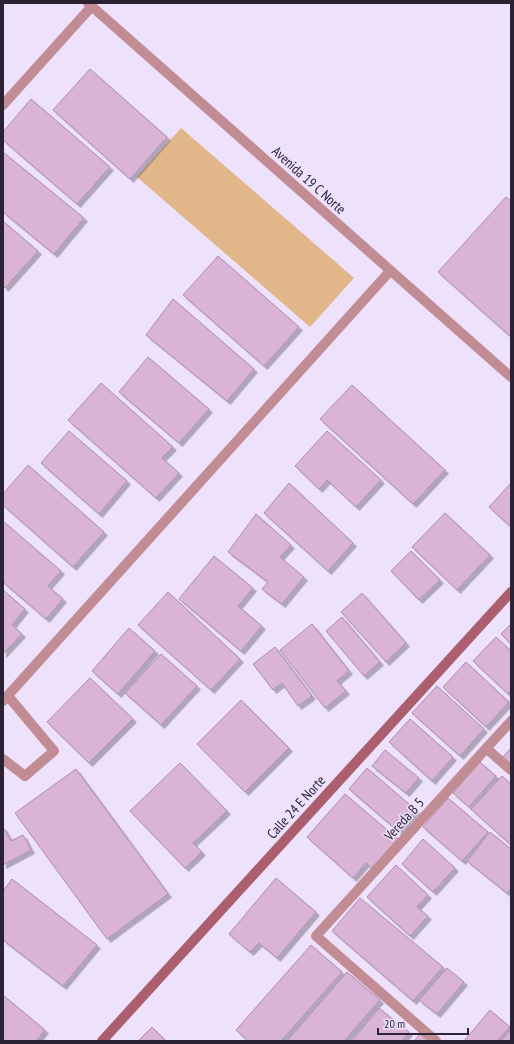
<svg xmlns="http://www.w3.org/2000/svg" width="514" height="1044" viewBox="0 0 514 1044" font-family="'PT Sans Narrow',sans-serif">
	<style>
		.green { fill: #e1b689 }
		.building { fill: #d9b4d7; stroke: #ae8cad; filter: url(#shadow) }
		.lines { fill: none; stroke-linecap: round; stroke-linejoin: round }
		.lane { stroke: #c28c95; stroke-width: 10 }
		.street { stroke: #c28c95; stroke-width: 10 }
		.secondary { stroke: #ab5f6e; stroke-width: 10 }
		.labels { text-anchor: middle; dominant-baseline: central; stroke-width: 3; stroke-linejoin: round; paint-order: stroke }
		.street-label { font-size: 14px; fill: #2b2333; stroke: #eee1fb }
	</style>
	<defs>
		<filter id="shadow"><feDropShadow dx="3.5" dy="3.5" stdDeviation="0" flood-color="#0004"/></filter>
	</defs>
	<rect width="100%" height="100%" fill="#eee1fb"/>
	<!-- green -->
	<path class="green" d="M 181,128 L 354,278 L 310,327 L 137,177 Z"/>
	<!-- building -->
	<path class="building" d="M 90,69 L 167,137 L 130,179 L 53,110 Z
		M 31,99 L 110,167 L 77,204 L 3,140 L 3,132 Z
		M 3,152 L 84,218 L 54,254 L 3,212 Z
		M 506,197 L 511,201 L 511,337 L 438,272 Z
		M 3,221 L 38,251 L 5,288 L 3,286 Z
		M 218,256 L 299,327 L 264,366 L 183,295 Z
		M 173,299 L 254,369 L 227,401 L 146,335 Z
		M 148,357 L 209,409 L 179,443 L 119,392 Z
		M 101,383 L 173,447 L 162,458 L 179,473 L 156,498 L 68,420 Z
		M 352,385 L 445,470 L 413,504 L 320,419 Z
		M 69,431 L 127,481 L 99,514 L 41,463 Z
		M 327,431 L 381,480 L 356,507 L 327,480 L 319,489 L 295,466 Z
		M 28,465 L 104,532 L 73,567 L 3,505 L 3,494 Z
		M 289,483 L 353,543 L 328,571 L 264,513 Z
		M 511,483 L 511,527 L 489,507 Z
		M 445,513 L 490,555 L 457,590 L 412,547 Z
		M 256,514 L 291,545 L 280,557 L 304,577 L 282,604 L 262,589 L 268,582 L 228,552 Z
		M 3,521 L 61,571 L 48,586 L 63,599 L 46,619 L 3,582 Z
		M 411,551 L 440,580 L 419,600 L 391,571 Z
		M 214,556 L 253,588 L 238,606 L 262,626 L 241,651 L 179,599 Z
		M 3,590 L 25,609 L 12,625 L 22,634 L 3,654 Z
		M 168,592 L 240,659 L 211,690 L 138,625 Z
		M 362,593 L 406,643 L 386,662 L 341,612 Z
		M 342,617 L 380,662 L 364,676 L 326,631 Z
		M 312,624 L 349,671 L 337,681 L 346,691 L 325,708 L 280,650 Z
		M 511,624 L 511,644 L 501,634 Z
		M 129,628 L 155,651 L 118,694 L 92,671 Z
		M 496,637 L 511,651 L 511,690 L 508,694 L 473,661 Z
		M 275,647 L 312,696 L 298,706 L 282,683 L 273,690 L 253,664 Z
		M 161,654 L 197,686 L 161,725 L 125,693 Z
		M 466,662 L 509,702 L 486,727 L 443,687 Z
		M 90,678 L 133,719 L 89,763 L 47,722 Z
		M 437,686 L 484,729 L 460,756 L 412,713 Z
		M 241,700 L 289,748 L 245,792 L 197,744 Z
		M 410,719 L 453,757 L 432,781 L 389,742 Z
		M 511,748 L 511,765 L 503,757 Z
		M 385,750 L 419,778 L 406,793 L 372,766 Z
		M 480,762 L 496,776 L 469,807 L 453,793 Z
		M 180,763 L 227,811 L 193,843 L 202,852 L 185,868 L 130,811 Z
		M 367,768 L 416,810 L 398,831 L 349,789 Z
		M 76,769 L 168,894 L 107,939 L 15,813 Z
		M 502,776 L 511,784 L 511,845 L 471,809 Z
		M 345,794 L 399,840 L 373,869 L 366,863 L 353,878 L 307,837 Z
		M 448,798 L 488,832 L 462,861 L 423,827 Z
		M 3,827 L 11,841 L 23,835 L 31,850 L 3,865 Z
		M 490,832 L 511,849 L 511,888 L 507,893 L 467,861 Z
		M 423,839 L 455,868 L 433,892 L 402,864 Z
		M 396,865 L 428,895 L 417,907 L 428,916 L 410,936 L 367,897 Z
		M 276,878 L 316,912 L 277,958 L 259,943 L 250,952 L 229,934 Z
		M 12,879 L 97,945 L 63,986 L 3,940 L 3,891 Z
		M 360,898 L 443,967 L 413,1001 L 332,931 Z
		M 311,945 L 342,972 L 281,1041 L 248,1041 L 236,1030 Z
		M 447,968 L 464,982 L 437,1014 L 419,1000 Z
		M 347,972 L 380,1000 L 344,1041 L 287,1041 Z
		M 3,995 L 45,1030 L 36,1041 L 3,1041 Z
		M 379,1008 L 409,1032 L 402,1041 L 352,1041 Z
		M 490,1010 L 510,1027 L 497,1041 L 464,1041 Z
		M 152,1027 L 166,1041 L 138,1041 Z
		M 511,1029 L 511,1041 L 501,1041 Z
		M 420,1034 L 428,1041 L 414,1041 Z"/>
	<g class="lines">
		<!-- lane -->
		<path class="lane" d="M 3,759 L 25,776 L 54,751 L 8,696"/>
		<!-- street -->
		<path class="street" d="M 88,3 L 511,377
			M 3,105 L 92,6
			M 3,701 L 390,271
			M 487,749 L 511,770
			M 436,1041 L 316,936 L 511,721"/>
		<!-- secondary -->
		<path class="secondary" d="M 102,1041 L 511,592"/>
	</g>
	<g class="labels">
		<!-- street labels -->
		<g class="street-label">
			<text transform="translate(309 180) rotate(42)">Avenida 19 C Norte</text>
			<text transform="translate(296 807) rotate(-48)">Calle 24 E Norte</text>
			<text transform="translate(404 819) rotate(-48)">Vereda B 5</text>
		</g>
	</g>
	<!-- border -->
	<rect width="514" height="1044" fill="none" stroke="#2b2333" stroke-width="8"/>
	<!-- scale -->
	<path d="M378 1028v6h90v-6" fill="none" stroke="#2b2333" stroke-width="2"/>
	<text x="384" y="1028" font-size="12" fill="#2b2333" stroke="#eee1fb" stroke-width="3" paint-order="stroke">20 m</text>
</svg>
